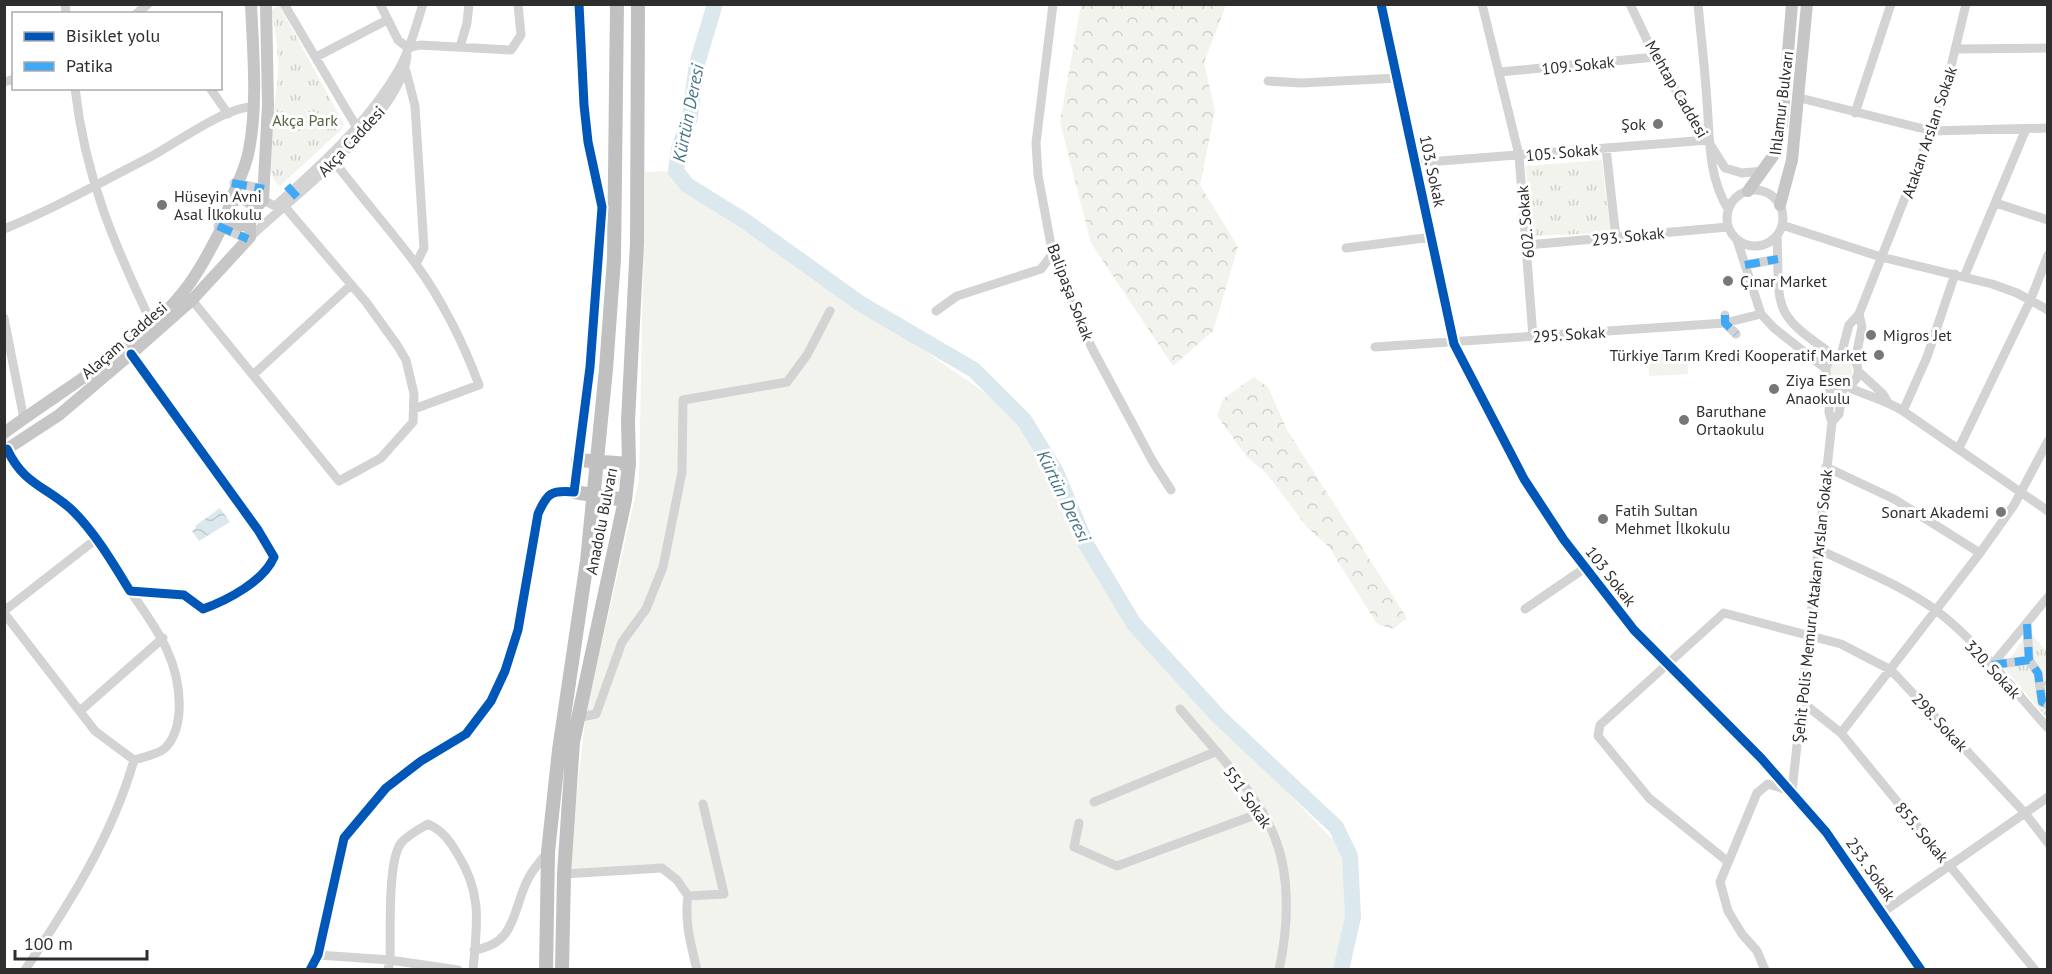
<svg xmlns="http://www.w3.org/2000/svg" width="2052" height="974" viewBox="0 0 2052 974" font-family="'PT Sans',sans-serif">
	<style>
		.grass { fill: #f1f3ec }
		.forest { fill: url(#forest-crowns) }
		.park { fill: url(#park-tufts) }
		.water { fill: url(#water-waves) }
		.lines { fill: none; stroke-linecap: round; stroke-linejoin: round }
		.river { stroke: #dbe9ee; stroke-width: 16 }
		.minor { stroke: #d3d3d3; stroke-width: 9 }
		.major { stroke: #c6c6c6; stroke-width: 12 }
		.highway { stroke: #c0c0c0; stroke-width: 14 }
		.quiet { stroke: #3fa9f5; stroke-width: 8; stroke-dasharray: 15 8; stroke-linecap: butt }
		.cycleway-casing { stroke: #fff; stroke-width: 13 }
		.cycleway { stroke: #0057b8; stroke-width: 9 }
		.poi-dot { fill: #777; stroke: #fff; stroke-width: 2 }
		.labels { text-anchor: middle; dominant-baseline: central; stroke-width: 6; stroke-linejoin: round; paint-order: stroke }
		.street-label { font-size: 16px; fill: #2e2e2e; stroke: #fff }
		.park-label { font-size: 16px; fill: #566541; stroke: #fff }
		.poi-label { font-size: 16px; fill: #2e2e2e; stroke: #fff; text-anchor: start }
		.water-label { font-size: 18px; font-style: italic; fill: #467687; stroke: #fff }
	</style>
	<defs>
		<pattern id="forest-crowns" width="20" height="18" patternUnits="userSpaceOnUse" patternTransform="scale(1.5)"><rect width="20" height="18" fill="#f1f3ec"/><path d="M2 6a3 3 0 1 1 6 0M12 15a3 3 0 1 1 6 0" fill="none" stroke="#cfd1cb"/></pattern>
		<pattern id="park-tufts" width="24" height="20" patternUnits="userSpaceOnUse" patternTransform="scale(1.5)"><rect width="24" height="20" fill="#f1f3ec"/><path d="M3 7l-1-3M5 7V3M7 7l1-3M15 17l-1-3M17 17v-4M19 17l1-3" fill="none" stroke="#cfd1cb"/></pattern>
		<pattern id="water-waves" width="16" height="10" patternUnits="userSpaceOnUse" patternTransform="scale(1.5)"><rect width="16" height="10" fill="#dbe9ee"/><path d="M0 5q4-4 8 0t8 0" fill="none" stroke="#bcc8cc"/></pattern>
	</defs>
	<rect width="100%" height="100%" fill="#fff"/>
	<!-- grass -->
	<path class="grass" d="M 676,171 L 687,185 L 1024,420 L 1086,544 L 1134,624 L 1182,683 L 1345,852 L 1353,917 L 1338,969 L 698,969 L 691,937 L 687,886 L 664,865 L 572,871 L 568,868 L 586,713 L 639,480 L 645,172 Z
		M 1687,351 L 1688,374 L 1649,376 L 1648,352 Z
		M1830 371a11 11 0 1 1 22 0a11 11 0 1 1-22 0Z
		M603 479a9 9 0 1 1 18 0a9 9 0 1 1-18 0Z"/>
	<!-- forest -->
	<path class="forest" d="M 1081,5 L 1226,5 L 1204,63 L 1215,111 L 1200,185 L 1238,247 L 1213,331 L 1173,366 L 1091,243 L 1060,122 Z
		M 1254,377 L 1268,387 L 1287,430 L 1407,618 L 1393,629 L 1377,624 L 1329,547 L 1307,527 L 1267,474 L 1247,457 L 1217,416 L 1223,399 Z"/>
	<!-- park -->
	<path class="park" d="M 279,5 L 344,124 L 341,130 L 280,186 C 257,173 278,98 278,75 C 279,53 275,31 272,10 Z
		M 1602,160 L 1610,228 L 1607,233 L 1531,236 L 1526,166 Z
		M 2029,632 L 2047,651 L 2047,718 L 2003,667 Z"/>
	<!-- water -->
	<path class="water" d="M 220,508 L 230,522 L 199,541 L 192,531 L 196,528 L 195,526 Z"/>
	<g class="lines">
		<!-- river -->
		<path class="river" d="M 715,4 L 697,64 L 690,117 L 679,149 L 676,171 L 687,185 L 745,221 L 861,304 L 974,370 L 1024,420 L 1056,472 L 1086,544 L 1134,624 L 1218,716 L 1336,827 L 1350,856 L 1353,917 L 1341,970"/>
		<!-- minor -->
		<path class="minor" d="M 65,4 L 66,14
			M 284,4 L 356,126
			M 380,4 L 398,40 L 408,48 L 420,45 L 511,50 L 521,35 L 518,4
			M 1053,4 L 1036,143 L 1038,175 L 1051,245 L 1078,319 L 1094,352 L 1153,462 L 1171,490
			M 1381,4 L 1454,344 L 1524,479 L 1564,540 L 1634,630 L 1761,758 L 1826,832 L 1921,970
			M 1482,4 L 1519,155 L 1533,337
			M 1630,4 L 1655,57 L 1725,168 L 1742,173 L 1763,171
			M 1698,4 C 1701,37 1705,69 1707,102 C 1710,140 1708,176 1728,209
			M 136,14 L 148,4
			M 460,47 L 467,23 L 469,4
			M 1957,49 L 2048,48
			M 316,57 L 387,20
			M 406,71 L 415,106 L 424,248 L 416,264
			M 1500,72 L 1655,57
			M 1268,81 L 1301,83 L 1398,78
			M 4,82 L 14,79
			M 75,88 C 85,177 114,244 152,324
			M 210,88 L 228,114
			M 1800,98 L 1932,131 L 2048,128
			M 1855,113 L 1891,4
			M 1606,148 L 1616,238
			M 334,161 C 360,196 389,228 415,263 C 441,298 464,344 479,385 L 414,409
			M 1415,163 L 1708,140
			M 234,183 L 264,189
			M1727 218a28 28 0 1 1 56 0a28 28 0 1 1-56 0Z
			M 263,200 L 275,206 C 320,166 369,122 399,69 C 410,50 416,26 423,4
			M 1996,203 L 2048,220
			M 1782,225 L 1881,257 L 1992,284 L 2017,293 L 2048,310
			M 218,226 L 248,239
			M 4,229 C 55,208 104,181 152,156 C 176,143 228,105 254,107
			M 1777,236 C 1780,311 1770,312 1835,356
			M 250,237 C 294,195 401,117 407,56
			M 1737,240 L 1761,314 L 1774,328 L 1826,369
			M 1527,245 L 1728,227
			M 1346,248 L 1432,237
			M 1745,265 L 1778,259
			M 1964,277 L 2026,129
			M 192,300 L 339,481 L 381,458 L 413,422 L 414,394 L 406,360 L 397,345 L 366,302 L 285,207
			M 936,311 L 957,296 L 1041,269 L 1054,252
			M 1725,315 L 1725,323 L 1736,334
			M 4,318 L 24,419
			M 1375,347 L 1725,323 L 1761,314
			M1826 371a16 16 0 1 1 32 0a16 16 0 1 1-32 0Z
			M 1841,355 L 1849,325 L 1859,314 L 1942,104 L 1966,4
			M 1855,361 L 1862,327 L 1859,314
			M 1858,371 L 1883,394 L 1887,401
			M 254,374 L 351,285
			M 1830,382 L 1829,413 L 1832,422
			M 1848,387 C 1867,396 1886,400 1903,411 L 2048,511
			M 1903,411 L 1927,357 L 1955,274
			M 1832,422 L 1839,414 L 1843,387
			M 1959,448 L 2030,301 L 2048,255
			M 7,449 C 24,486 49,487 74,512 C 96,534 114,565 130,591 L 184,595 L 203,609 C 228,600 264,581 274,557 L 258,530 L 131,354
			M 1826,467 L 1894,499 L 1980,553
			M 1818,549 C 1857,568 1902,585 1937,611 C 1979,643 2012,689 2048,728
			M 130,591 C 157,629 182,663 179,712 C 178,726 175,739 164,749 C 156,755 143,757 134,760
			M 1525,609 L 1585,568
			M 4,611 L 95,540
			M 4,613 L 95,731 L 134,760 C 112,837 69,904 25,970
			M 2027,624 L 2029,660 L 2038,673 L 2042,702 L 2048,705
			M 1992,665 L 2048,597
			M 1992,665 L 2029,660
			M 1802,702 L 1841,733 L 2035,970
			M 1180,709 C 1210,745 1259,795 1275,838 C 1291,878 1288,929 1279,970
			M 80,711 L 163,638
			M 576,718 L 596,714 L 622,642 L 646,609 L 663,567 L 682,472 L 683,400 L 787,382 L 807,355 L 830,311
			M 1841,733 L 1980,553 L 2014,505 L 2048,441
			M 1792,791 L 1832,422
			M 1094,802 L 1215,752
			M 1079,823 L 1074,847 L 1117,866 L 1263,812
			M 1727,861 L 1649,798 L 1598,736 L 1600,725 L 1724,613 L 1841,644 L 1891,670 L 2024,812 L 2048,843
			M 564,874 L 662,868 L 677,880 L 688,896 C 684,921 691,945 697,970
			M 688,896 L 724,894 L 703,804
			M 1883,912 L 2048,797
			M 474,950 C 517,944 512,910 528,879 C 533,869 541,860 548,852
			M 318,955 L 390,960 L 458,970
			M 310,970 L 318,955 L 344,838 L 386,788 L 421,761 L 466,734 L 491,701 L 505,671 L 518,630 L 538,514 C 547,493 551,490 574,492 L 590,367 L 602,207 L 588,142 L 584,105 L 579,4
			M 388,970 L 390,960 C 391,934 387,862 401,843 C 408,835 419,829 428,824 C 443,831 449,840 457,853 C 483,894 477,924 473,970
			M 1765,970 L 1757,951 L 1742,934 L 1728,911 L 1720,882 L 1757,793 L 1768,784 L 1791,791"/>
		<!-- major -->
		<path class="major" d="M 1748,191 L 1773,156 L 1782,124 L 1792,4
			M228 212a13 13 0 1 1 26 0a13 13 0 1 1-26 0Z
			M 230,203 C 236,186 246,168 249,150 C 258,103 253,52 251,4
			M 1780,205 L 1792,160 L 1807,4
			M 254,210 L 263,200 L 268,105 L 266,4
			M 4,433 C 61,390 140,347 184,291 C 202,268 214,242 228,216
			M 4,451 L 59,415 L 131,354 L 192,300 L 250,237 L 250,222"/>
		<!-- highway -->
		<path class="highway" d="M 578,460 L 629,464
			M 574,492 L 625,500
			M 546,970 L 548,852 L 559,750 L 587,561 L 606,369 L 614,259 L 617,4
			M 562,970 L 564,874 L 573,742 L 625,500 L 629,464 L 628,421 L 637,243 L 638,4"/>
		<!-- quiet -->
		<path class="quiet" d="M 232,183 L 264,189
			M 287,186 L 298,198
			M 218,226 L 248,239
			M 1745,265 L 1778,259
			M 1725,315 L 1725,323 L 1736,334
			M 2027,624 L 2029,660 L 2038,673 L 2042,702 L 2048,705
			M 1992,665 L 2029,660"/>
		<!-- cycleway casing -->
		<g class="cycleway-casing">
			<path id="cycleway" d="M 1381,4 L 1454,344 L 1524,479 L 1564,540 L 1634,630 L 1761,758 L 1826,832 L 1921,970
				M 7,449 C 24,486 49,487 74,512 C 96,534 114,565 130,591 L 184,595 L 203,609 C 228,600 264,581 274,557 L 258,530 L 131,354
				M 310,970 L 318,955 L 344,838 L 386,788 L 421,761 L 466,734 L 491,701 L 505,671 L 518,630 L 538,514 C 547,493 551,490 574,492 L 590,367 L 602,207 L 588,142 L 584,105 L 579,4"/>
		</g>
		<!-- cycleway -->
		<use href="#cycleway" class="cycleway"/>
	</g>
	<!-- markers -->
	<g class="poi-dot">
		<circle cx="1658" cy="124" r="6"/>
		<circle cx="162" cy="205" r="6"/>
		<circle cx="1728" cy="281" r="6"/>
		<circle cx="1871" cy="335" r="6"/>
		<circle cx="1879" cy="355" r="6"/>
		<circle cx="1774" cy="389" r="6"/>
		<circle cx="1684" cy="420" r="6"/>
		<circle cx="2001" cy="512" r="6"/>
		<circle cx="1603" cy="519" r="6"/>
	</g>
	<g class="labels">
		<!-- street labels -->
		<g class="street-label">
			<text transform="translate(1578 65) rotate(-6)">109. Sokak</text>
			<text transform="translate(1677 89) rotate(60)">Mehtap Caddesi</text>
			<text transform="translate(1781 103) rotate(-83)">Ihlamur Bulvarı</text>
			<text transform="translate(1929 132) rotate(-71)">Atakan Arslan Sokak</text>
			<text transform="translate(351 141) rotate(-47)">Akça Caddesi</text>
			<text transform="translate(1562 152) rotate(-5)">105. Sokak</text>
			<text transform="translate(1433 171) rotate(78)">103. Sokak</text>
			<text transform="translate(1525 222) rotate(-95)">602. Sokak</text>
			<text transform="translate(1628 236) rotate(-6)">293. Sokak</text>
			<text transform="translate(1071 292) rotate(69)">Balipaşa Sokak</text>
			<text transform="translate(1569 334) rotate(-4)">295. Sokak</text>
			<text transform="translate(124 340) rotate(-41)">Alaçam Caddesi</text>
			<text transform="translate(601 521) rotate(-79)">Anadolu Bulvarı</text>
			<text transform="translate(1611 576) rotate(52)">103 Sokak</text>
			<text transform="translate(1812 606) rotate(-84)">Şehit Polis Memuru Atakan Arslan Sokak</text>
			<text transform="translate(1993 669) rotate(47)">320. Sokak</text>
			<text transform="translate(1940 722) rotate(47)">298. Sokak</text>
			<text transform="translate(1248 797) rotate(55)">551 Sokak</text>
			<text transform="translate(1922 832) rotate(50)">855. Sokak</text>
			<text transform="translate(1871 869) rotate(55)">253. Sokak</text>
		</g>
		<!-- park labels -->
		<g class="park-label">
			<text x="305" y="120">Akça Park</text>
		</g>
		<!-- poi labels -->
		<g class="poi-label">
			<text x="1646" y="124" text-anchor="end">Şok</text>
			<text x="174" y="196">Hüseyin Avni<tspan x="174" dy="18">Asal İlkokulu</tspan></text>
			<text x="1740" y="281">Çınar Market</text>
			<text x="1883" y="335">Migros Jet</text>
			<text x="1867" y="355" text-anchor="end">Türkiye Tarım Kredi Kooperatif Market</text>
			<text x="1786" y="380">Ziya Esen<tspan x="1786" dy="18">Anaokulu</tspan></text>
			<text x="1696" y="411">Baruthane<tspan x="1696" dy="18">Ortaokulu</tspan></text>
			<text x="1615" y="510">Fatih Sultan<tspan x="1615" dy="18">Mehmet İlkokulu</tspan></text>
			<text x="1989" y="512" text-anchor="end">Sonart Akademi</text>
		</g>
		<!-- water labels -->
		<g class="water-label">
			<text transform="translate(688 113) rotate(-79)">Kürtün Deresi</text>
			<text transform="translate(1064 496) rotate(64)">Kürtün Deresi</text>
		</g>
	</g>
	<!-- border -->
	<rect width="2052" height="974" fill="none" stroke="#2e2e2e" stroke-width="12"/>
	<!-- legend -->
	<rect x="12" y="12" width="210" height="78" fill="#ffffff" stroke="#ababab" stroke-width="1.5"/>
	<rect x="24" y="32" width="30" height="9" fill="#0057b8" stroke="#ababab" stroke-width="1.5"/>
	<text x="66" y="42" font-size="18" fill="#2e2e2e">Bisiklet yolu</text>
	<rect x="24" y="62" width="30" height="9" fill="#3fa9f5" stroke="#ababab" stroke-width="1.5"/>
	<text x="66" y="72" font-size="18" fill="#2e2e2e">Patika</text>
	<!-- scale -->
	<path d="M15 950v9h132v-9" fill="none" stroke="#2e2e2e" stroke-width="3"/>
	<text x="24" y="950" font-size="18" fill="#2e2e2e" stroke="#ffffff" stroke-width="4.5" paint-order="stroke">100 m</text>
</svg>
